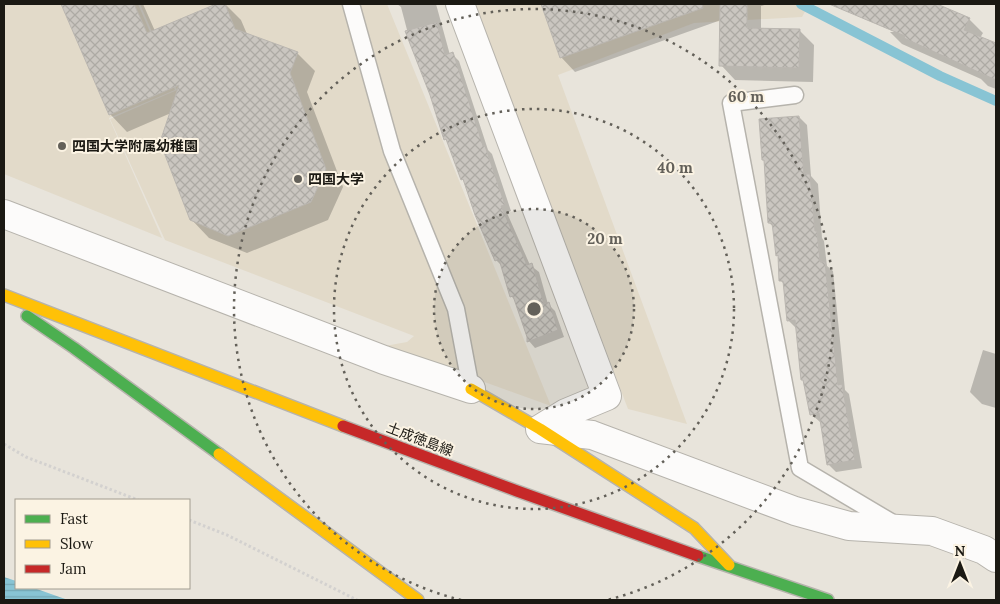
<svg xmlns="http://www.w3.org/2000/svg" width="1000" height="604" viewBox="0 0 1000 604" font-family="Lora,'Noto Sans JP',serif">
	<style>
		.built { fill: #e2dac9 }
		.water { fill: url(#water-rules) }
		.shadow { fill: #0003 }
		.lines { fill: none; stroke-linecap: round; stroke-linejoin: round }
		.stream { stroke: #88c4d4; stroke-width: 10 }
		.building { fill: url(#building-cross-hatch); stroke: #bab6b0 }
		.lane-casing { stroke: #b6b3ac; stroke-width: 19 }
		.street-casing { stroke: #b6b3ac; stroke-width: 30 }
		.fast-casing { stroke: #b6b3ac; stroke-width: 14 }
		.slow-casing { stroke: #b6b3ac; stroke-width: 14 }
		.jam-casing { stroke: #b6b3ac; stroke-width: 14 }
		.path { stroke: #d3d1cf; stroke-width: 3; stroke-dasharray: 2.5 2.5; stroke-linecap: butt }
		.lane { stroke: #fcfbfa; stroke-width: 16 }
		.street { stroke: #fcfbfa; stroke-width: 28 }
		.fast { stroke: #4caf50; stroke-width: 11 }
		.slow { stroke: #ffc107; stroke-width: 11 }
		.jam { stroke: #c62828; stroke-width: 11 }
		.ring { fill: none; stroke: #636059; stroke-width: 2.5; stroke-dasharray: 2.5 5 }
		.poi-dot { fill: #636059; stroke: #fbf3e3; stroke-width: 2 }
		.labels { text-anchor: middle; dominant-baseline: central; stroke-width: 4; stroke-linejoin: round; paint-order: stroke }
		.poi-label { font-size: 14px; font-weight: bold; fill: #1b1913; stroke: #fbf3e3; text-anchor: start }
		.street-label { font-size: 14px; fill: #1b1913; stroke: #fbf3e3 }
		.centre { fill: #636059; stroke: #fbf3e3; stroke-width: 2.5 }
		.ring-label { font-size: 15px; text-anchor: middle; font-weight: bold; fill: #636059; stroke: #fbf3e3; stroke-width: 4; stroke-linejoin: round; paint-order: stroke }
	</style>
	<defs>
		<pattern id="water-rules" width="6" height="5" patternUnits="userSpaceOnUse" patternTransform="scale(1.25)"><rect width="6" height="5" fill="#88c4d4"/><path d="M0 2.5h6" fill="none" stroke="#75a8b5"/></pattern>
		<pattern id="building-cross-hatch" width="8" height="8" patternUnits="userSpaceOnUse" patternTransform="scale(1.25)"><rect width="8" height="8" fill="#cac6c0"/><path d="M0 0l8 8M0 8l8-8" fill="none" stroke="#adaaa4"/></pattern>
	</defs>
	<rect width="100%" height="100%" fill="#e8e4db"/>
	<!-- built -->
	<path class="built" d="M 4,4 L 138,4 L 175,90 L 109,118 L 162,238 L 4,174 Z
		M 140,4 L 387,4 L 551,406 L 385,346 L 407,342 L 414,336 L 165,240 L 110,119 L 177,90 Z
		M 474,4 L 809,4 L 802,17 L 694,23 L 558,75 L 687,424 L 628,409 Z"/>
	<!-- water -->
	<path class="water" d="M 4,577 L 16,581 L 16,588 L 34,588 L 68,600 L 4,600 Z"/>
	<!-- shadow -->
	<path class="shadow" d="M 63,4 L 143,4 L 155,31 L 219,4 L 225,4 L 241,20 L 247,34 L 297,53 L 315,71 L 307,92 L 343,187 L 328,220 L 247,253 L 209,238 L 191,219 L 171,113 L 127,132 L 110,114 Z
		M 397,4 L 436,4 L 450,55 L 452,54 L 459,61 L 488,150 L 492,154 L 511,211 L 507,213 L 530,265 L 539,272 L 548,304 L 555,311 L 564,337 L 535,348 L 529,341 L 516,301 L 511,296 L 503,267 L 496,260 L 466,183 L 462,179 L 448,142 L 445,139 L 431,95 L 415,52 L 412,49 L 401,7 Z
		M 542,4 L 768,4 L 761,6 L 761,29 L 799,30 L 814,45 L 813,82 L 735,80 L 721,65 L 721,20 L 575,72 L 561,57 Z
		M 834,4 L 934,4 L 969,19 L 983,33 L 980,38 L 996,44 L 996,89 L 988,86 L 981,79 L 902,44 L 890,32 L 896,32 Z
		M 799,117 L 807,125 L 811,176 L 818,184 L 822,238 L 824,241 L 827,266 L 833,271 L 845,390 L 849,394 L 862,468 L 836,472 L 828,464 L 821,422 L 820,422 L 811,414 L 805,382 L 802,379 L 797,329 L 788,320 L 784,284 L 781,281 L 779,257 L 777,255 L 774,227 L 769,223 L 766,162 L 763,160 Z
		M 983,350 L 996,354 L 996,408 L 982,404 L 970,392 Z"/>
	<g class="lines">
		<!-- stream -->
		<path class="stream" d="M 801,4 L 940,76 L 996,101"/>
	</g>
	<!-- building -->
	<path class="building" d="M 61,4 L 134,4 L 147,33 L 216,4 L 225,4 L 235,29 L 298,52 L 290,73 L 326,169 L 311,202 L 228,236 L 190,220 L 160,142 L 179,85 L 109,115 Z
		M 541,4 L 702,4 L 703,8 L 560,58 Z
		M 720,4 L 747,4 L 747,28 L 800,29 L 799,68 L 719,66 Z
		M 829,4 L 937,4 L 970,18 L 964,30 L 996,43 L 996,80 L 904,38 L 905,36 Z
		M 437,22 L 445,55 L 453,52 L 483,146 L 485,146 L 505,205 L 501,206 L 527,265 L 532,263 L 544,304 L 549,302 L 558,330 L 527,342 L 527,337 L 513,296 L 510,297 L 499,259 L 495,261 L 475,215 L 463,179 L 461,180 L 446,139 L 444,140 L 430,95 L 405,31 Z
		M 799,116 L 804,174 L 810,174 L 815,231 L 817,231 L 820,262 L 825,262 L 838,385 L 842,384 L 855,460 L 827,465 L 819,413 L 810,415 L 803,380 L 801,380 L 795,320 L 787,321 L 783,281 L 779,281 L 778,255 L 776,256 L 772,223 L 768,223 L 764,160 L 762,160 L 759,119 Z"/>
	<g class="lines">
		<!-- lane casing -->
		<g class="lane-casing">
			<path id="lane" d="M 351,4 L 392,151 L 456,309 L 471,389
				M 795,95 L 731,103 L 800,468 L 896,525"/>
		</g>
		<!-- street casing -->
		<g class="street-casing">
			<path id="street" d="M 460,4 L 607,396 L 566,413 L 540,429
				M 4,214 L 384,360 L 471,389
				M 540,429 L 592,435 L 795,511 L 849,526 L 932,531 L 984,550 L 996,558"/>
		</g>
		<!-- fast casing -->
		<g class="fast-casing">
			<path id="fast" d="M 27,316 L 74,348 L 219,454
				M 698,556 L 828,600"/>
		</g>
		<!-- slow casing -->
		<g class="slow-casing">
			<path id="slow" d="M 4,295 L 343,426
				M 471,389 L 540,429 L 694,528 L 729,565
				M 219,454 L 418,600"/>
		</g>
		<!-- jam casing -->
		<g class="jam-casing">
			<path id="jam" d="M 343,426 L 517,491 L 698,556"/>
		</g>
		<!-- path -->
		<path class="path" d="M 4,444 L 26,457 L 138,500
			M 189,520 L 227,535 L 357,600"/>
		<!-- lane -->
		<use href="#lane" class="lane"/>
		<!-- street -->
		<use href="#street" class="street"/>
		<!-- fast -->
		<use href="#fast" class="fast"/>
		<!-- slow -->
		<use href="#slow" class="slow"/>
		<!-- jam -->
		<use href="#jam" class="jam"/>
	</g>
	<!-- distance rings -->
	<circle cx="534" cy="309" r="100" fill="#636059" fill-opacity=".12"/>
	<g class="ring">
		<circle cx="534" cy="309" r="100"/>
		<circle cx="534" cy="309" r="200"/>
		<path d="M461 600A300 300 0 1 1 607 600"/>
	</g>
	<!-- markers -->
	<g class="poi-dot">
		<circle cx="62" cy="146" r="5"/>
		<circle cx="298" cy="179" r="5"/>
	</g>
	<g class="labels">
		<!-- poi labels -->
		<g class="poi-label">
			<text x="72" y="146">四国大学附属幼稚園</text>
			<text x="308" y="179">四国大学</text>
		</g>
		<!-- street labels -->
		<g class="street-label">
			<text transform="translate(420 439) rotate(21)">土成徳島線</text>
		</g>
	</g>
	<circle cx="534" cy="309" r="8" class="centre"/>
	<g class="ring-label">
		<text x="746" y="102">60 m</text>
		<text x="675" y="173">40 m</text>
		<text x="605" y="244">20 m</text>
	</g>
	<!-- border -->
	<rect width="1000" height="604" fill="none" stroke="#1b1913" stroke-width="10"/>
	<!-- legend -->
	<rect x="15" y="499" width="175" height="90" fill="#fbf3e3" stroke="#a19c90"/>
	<rect x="25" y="515" width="25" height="8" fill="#4caf50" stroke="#a19c90"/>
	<text x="60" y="524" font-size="15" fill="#1b1913">Fast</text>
	<rect x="25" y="540" width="25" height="8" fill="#ffc107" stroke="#a19c90"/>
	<text x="60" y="549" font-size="15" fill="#1b1913">Slow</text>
	<rect x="25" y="565" width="25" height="8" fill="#c62828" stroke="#a19c90"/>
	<text x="60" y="574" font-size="15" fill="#1b1913">Jam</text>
	<!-- north arrow -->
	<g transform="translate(960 564)" stroke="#fbf3e3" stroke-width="4" paint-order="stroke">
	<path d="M0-4L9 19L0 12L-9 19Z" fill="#1b1913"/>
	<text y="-8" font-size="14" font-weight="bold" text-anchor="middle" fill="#1b1913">N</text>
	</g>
</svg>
